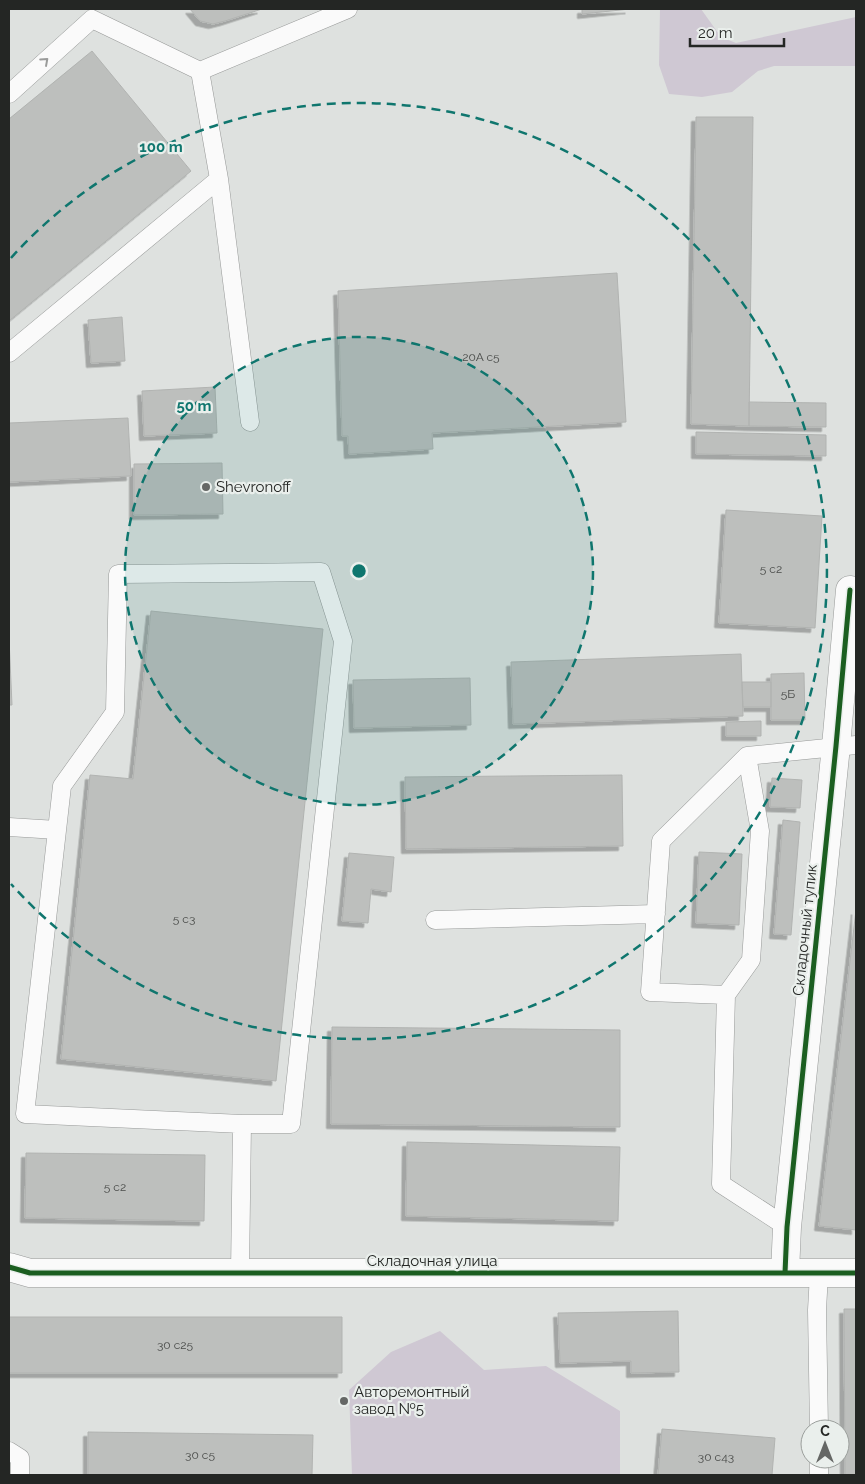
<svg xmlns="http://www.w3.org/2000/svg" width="865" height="1484" viewBox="0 0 865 1484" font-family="Raleway,sans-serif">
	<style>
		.green { fill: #cfc8d3 }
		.building { fill: #bdbfbd; stroke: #b1b3b1; filter: url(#shadow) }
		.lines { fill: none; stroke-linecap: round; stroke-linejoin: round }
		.service-casing { stroke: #979998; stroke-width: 19 }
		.minor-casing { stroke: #979998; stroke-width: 29 }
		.service { stroke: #fafafa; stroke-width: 18 }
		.minor { stroke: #fafafa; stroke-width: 28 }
		.cycleway-casing { stroke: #eaefec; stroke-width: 8 }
		.cycleway { stroke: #1b5e20; stroke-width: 5 }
		.oneway { stroke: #9a9b9a }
		.ring { fill: none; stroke: #0f766e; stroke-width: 2.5; stroke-dasharray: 9 6 }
		.poi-dot { fill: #656765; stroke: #eaefec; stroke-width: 2 }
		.labels { text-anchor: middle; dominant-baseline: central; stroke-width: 4.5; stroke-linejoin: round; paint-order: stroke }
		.number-label { font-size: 12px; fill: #4a4c4a }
		.poi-label { font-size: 15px; fill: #242624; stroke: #eaefec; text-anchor: start }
		.street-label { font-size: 15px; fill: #242624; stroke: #eaefec }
		.centre { fill: #0f766e; stroke: #eaefec; stroke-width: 2.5 }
		.ring-label { font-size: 15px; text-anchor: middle; font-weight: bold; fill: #0f766e; stroke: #eaefec; stroke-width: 4.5; stroke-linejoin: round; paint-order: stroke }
	</style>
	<defs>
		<filter id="shadow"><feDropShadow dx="-4.5" dy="4.5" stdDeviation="0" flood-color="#0004"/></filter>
	</defs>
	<rect width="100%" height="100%" fill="#dee1df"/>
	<!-- green -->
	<path class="green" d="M 660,9 L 701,9 L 721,37 L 736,43 L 856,17 L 856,66 L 774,66 L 758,71 L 732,92 L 702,97 L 669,94 L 659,65 Z
		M 440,1331 L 484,1370 L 546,1366 L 620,1411 L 620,1475 L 352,1475 L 349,1390 L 391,1352 Z"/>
	<!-- building -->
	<path class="building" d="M 190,9 L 262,9 L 225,21 L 213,24 L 200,21 Z
		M 582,9 L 630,9 L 582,14 Z
		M 92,51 L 191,171 L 9,321 L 9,119 Z
		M 696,117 L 753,117 L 749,426 L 691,424 Z
		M 617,273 L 626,422 L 432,433 L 433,449 L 349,454 L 348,436 L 342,436 L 338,291 Z
		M 122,317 L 125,361 L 91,363 L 88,320 Z
		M 215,387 L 217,433 L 144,436 L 142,391 Z
		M 749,402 L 826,403 L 826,427 L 749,426 Z
		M 128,418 L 131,476 L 9,482 L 9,423 Z
		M 696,432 L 826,435 L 826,456 L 696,454 Z
		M 222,463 L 223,514 L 134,515 L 134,464 Z
		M 726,510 L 822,516 L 815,628 L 719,623 Z
		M 151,611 L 323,629 L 276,1081 L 61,1059 L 90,775 L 133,779 Z
		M 9,638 L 12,705 L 9,705 Z
		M 741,654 L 743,716 L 513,724 L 511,662 Z
		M 804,673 L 805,720 L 771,720 L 771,674 Z
		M 470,678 L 471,725 L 354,728 L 353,680 Z
		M 742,682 L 771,682 L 771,707 L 743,707 Z
		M 761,721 L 761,736 L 726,736 L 726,722 Z
		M 622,775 L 623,846 L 406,849 L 405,777 Z
		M 772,778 L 802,780 L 800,808 L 770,807 Z
		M 783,820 L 800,822 L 791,935 L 774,934 Z
		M 699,852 L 742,854 L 739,925 L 696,923 Z
		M 349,853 L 394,857 L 391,892 L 371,889 L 368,923 L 342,921 Z
		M 856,910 L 856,1230 L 819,1226 Z
		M 332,1027 L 620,1030 L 620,1127 L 331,1124 Z
		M 407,1142 L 620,1147 L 618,1221 L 406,1216 Z
		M 26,1153 L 205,1155 L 204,1221 L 25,1218 Z
		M 844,1309 L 856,1309 L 856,1475 L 845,1475 Z
		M 678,1311 L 679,1372 L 631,1373 L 631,1361 L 560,1363 L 558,1313 Z
		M 9,1317 L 342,1317 L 342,1373 L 9,1373 Z
		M 662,1429 L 775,1438 L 772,1475 L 658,1475 Z
		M 88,1432 L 313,1435 L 312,1475 L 88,1475 Z"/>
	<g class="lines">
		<!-- service casing -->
		<g class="service-casing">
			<path id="service" d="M 9,94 L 92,19 L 200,71
				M 9,353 L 219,179
				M 250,422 L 219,179 L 200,71 L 348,9
				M 321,572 L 343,641 L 291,1124 L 242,1124 L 25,1114 L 62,786 L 115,712 L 118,574 Z
				M 747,756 L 760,831 L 751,960 L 726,995 L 650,992 L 661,841 L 747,756 L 856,745
				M 9,827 L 57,830
				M 435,920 L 656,914
				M 726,995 L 721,1184 L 787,1227
				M 240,1273 L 242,1124
				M 819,1429 L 817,1310 L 819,1274
				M 9,1451 L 20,1458 L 20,1475
				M 819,1459 L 819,1475"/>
		</g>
		<!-- minor casing -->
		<g class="minor-casing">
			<path id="minor" d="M 9,1267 L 30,1273 L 856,1273
				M 785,1273 L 787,1227 L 836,746 L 850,590"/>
		</g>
		<!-- service -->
		<use href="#service" class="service"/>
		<!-- minor -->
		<use href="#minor" class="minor"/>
		<!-- cycleway casing -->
		<g class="cycleway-casing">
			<path id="cycleway" d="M 9,1267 L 30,1273 L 856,1273
				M 785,1273 L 787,1227 L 836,746 L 850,590"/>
		</g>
		<!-- cycleway -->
		<use href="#cycleway" class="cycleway"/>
	</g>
	<!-- one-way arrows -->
	<defs><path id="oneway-chevron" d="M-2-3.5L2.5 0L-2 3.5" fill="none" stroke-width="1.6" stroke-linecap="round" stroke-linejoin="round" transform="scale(1.25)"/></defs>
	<use class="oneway" href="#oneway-chevron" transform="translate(45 61) rotate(-42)"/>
	<!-- distance rings -->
	<circle cx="359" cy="571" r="234" fill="#0f766e" fill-opacity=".12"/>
	<g class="ring">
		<circle cx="359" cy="571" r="234"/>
		<path d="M11 258A468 468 0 1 1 11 884"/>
	</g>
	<!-- markers -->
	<g class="poi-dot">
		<circle cx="206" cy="487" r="5"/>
		<circle cx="344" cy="1401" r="5"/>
	</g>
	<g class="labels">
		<!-- number labels -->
		<g class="number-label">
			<text x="481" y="357">20А с5</text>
			<text x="771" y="569">5 с2</text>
			<text x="788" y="694">5Б</text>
			<text x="184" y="919">5 с3</text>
			<text x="115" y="1187">5 с2</text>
			<text x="175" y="1345">30 с25</text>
			<text x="200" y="1455">30 с5</text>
			<text x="716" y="1457">30 с43</text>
		</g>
		<!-- poi labels -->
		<g class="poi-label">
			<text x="216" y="487">Shevronoff</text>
			<text x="354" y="1392">Авторемонтный<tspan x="354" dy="17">завод №5</tspan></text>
		</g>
		<!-- street labels -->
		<g class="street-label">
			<text transform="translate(805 930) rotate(-84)">Складочный тупик</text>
			<text x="432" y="1261">Складочная улица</text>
		</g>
	</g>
	<circle cx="359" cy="571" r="8" class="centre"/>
	<g class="ring-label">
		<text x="161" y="152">100 m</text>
		<text x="194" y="411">50 m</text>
	</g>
	<!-- border -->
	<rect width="865" height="1484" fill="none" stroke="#242624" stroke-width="20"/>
	<!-- north arrow -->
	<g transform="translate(825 1444)"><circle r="24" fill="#eaefec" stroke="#9b9f9c"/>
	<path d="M0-4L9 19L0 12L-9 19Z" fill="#656765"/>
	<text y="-8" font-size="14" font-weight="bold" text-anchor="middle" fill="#242624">С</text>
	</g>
	<!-- scale -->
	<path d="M690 38v8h94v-8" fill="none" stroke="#242624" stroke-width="2.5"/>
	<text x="698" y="38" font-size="15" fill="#242624" stroke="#eaefec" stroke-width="4" paint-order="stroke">20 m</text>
</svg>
